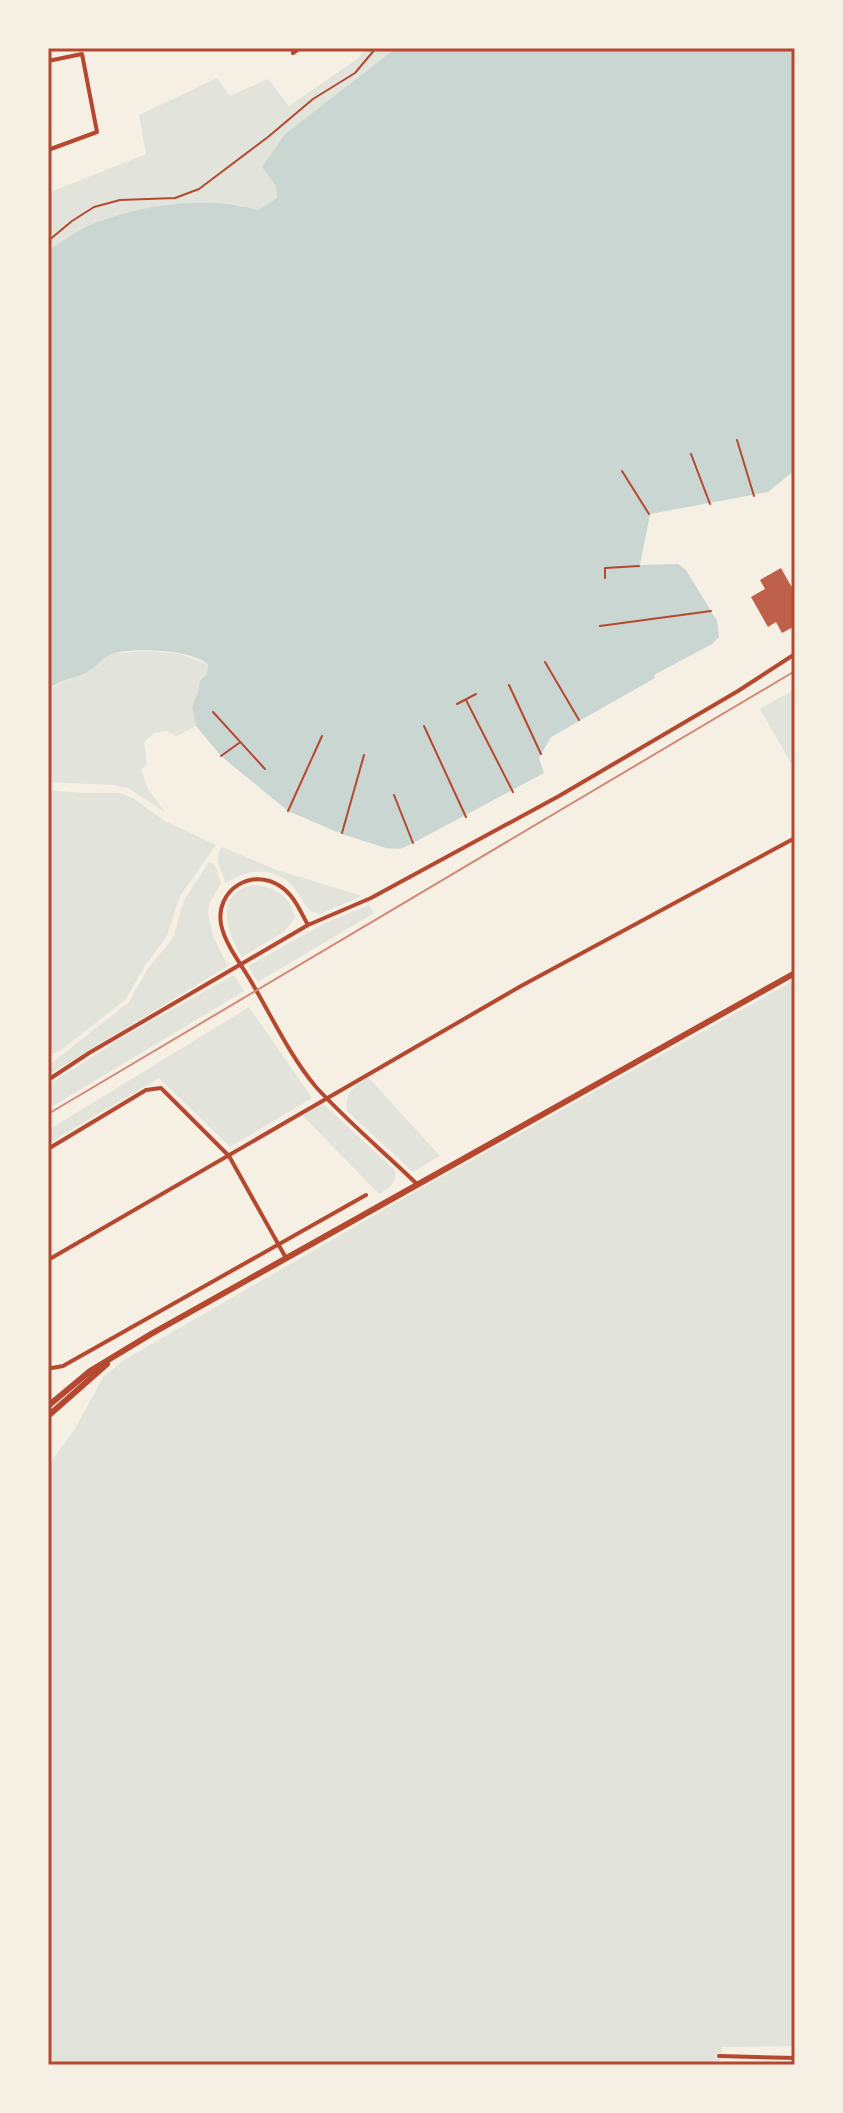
<svg xmlns="http://www.w3.org/2000/svg" width="843" height="2113" viewBox="0 0 843 2113" font-family="'Roboto Condensed',sans-serif">
	<style>
		.green { fill: #e2e4dc }
		.water { fill: #c9d6d2 }
		.building { fill: #bf614a }
		.lines { fill: none; stroke-linecap: round; stroke-linejoin: round }
		.path { stroke: #b5482f; stroke-width: 2 }
		.minor { stroke: #b5482f; stroke-width: 4 }
		.secondary { stroke: #b5482f; stroke-width: 6 }
		.rail { stroke: #cf8b77; stroke-width: 2 }
		.neatline { fill: none; stroke: #b5482f; stroke-width: 3 }
	</style>
	<rect width="100%" height="100%" fill="#f6efe4"/>
	<!-- green -->
	<path class="green" d="M 367,48 L 396,48 L 285,134 L 277,198 L 258,210 L 239,205 L 83,229 L 48,250 L 48,193 L 146,154 L 139,115 L 217,78 L 230,96 L 268,79 L 289,106 L 357,59 Z
		M 150,651 L 179,654 L 208,664 L 207,675 L 192,707 L 196,726 L 177,736 L 167,731 L 154,733 L 144,742 L 147,764 L 141,770 L 148,789 L 165,812 L 128,788 L 113,785 L 48,782 L 48,689 L 90,670 L 110,653 Z
		M 795,689 L 795,770 L 760,709 Z
		M 48,790 L 83,793 L 120,793 L 133,798 L 163,820 L 216,845 L 180,896 L 167,936 L 145,966 L 125,1000 L 60,1051 L 48,1055 Z
		M 222,847 L 277,870 L 362,896 L 320,914 C 305,912 303,899 294,888 C 276,866 248,868 226,883 C 221,870 213,859 222,847 Z
		M 209,862 L 215,865 L 221,883 L 209,904 L 208,914 L 214,939 L 228,966 L 48,1075 L 48,1066 L 129,1002 L 148,968 L 173,938 L 184,900 Z
		M 253,885 C 274,886 291,896 295,918 L 285,931 L 242,957 C 227,933 213,894 253,885 Z
		M 369,905 L 374,913 L 258,982 L 248,966 L 325,923 Z
		M 234,975 L 244,991 L 48,1109 L 48,1085 L 123,1037 Z
		M 795,980 L 795,2046 L 722,2047 L 719,2065 L 48,2065 L 48,1465 L 75,1429 L 103,1377 L 124,1360 L 420,1189 Z
		M 249,1007 L 312,1098 L 230,1147 L 159,1078 L 48,1144 L 50,1129 Z
		M 368,1077 L 440,1156 L 413,1172 L 347,1111 C 344,1092 354,1087 368,1077 Z
		M 323,1104 L 395,1170 C 397,1184 390,1187 379,1194 L 302,1115 Z"/>
	<!-- water -->
	<path class="water" d="M 396,48 L 795,48 L 795,470 L 768,492 L 650,514 L 640,565 L 678,564 L 686,570 L 717,621 L 719,637 L 712,644 L 654,675 L 655,678 L 551,737 L 539,758 L 544,773 L 413,843 L 400,849 L 386,848 L 342,834 L 288,811 L 221,756 L 196,726 L 192,707 L 199,689 L 200,681 L 207,674 L 208,664 C 189,649 137,648 114,653 C 104,655 98,666 89,671 C 76,678 60,680 48,689 L 48,250 C 61,243 73,233 86,227 C 137,205 204,195 258,210 L 277,198 L 276,186 L 262,167 L 285,134 Z"/>
	<!-- building -->
	<path class="building" d="M 781,568 L 795,593 L 795,626 L 782,633 L 776,622 L 768,627 L 751,597 L 765,589 L 760,580 Z"/>
	<g class="lines">
		<!-- path -->
		<path class="path" d="M 48,241 L 72,221 L 94,207 L 120,200 L 175,198 L 199,189 L 268,137 L 313,99 L 355,73 L 376,48
			M 737,440 L 754,496
			M 691,454 L 710,504
			M 622,471 L 649,514
			M 605,578 L 605,568 L 639,566
			M 600,626 L 711,611
			M 545,662 L 579,720
			M 509,685 L 541,754
			M 466,700 L 513,792
			M 457,704 L 476,694
			M 213,712 L 265,769
			M 424,726 L 466,817
			M 221,756 L 239,743
			M 394,795 L 413,843
			M 288,811 L 322,736
			M 342,833 L 364,755"/>
		<!-- minor -->
		<path class="minor" d="M 293,53 L 300,48
			M 48,61 L 82,54 L 97,132 L 48,150
			M 308,925 C 300,911 294,895 280,886 C 252,867 215,890 221,924 C 225,945 242,965 252,983 C 272,1017 290,1056 316,1087 C 347,1121 384,1152 417,1184
			M 48,1080 L 89,1053 L 308,925 L 371,898 L 559,796 L 738,691 L 795,654
			M 48,1149 L 146,1090 L 161,1088 L 229,1156 L 286,1258
			M 48,1260 L 521,986 L 795,838
			M 48,1366 L 52,1368 L 63,1366 L 366,1195
			M 719,2056 L 795,2058"/>
		<!-- secondary -->
		<path class="secondary" d="M 48,1406 L 90,1371 L 151,1334 L 795,973
			M 48,1416 L 107,1364"/>
		<!-- rail -->
		<path class="rail" d="M 48,1114 L 795,671"/>
	</g>
	<!-- border -->
	<rect width="843" height="2113" fill="none" stroke="#f6efe4" stroke-width="100"/>
	<rect x="50" y="50" width="743" height="2013" class="neatline"/>
</svg>
